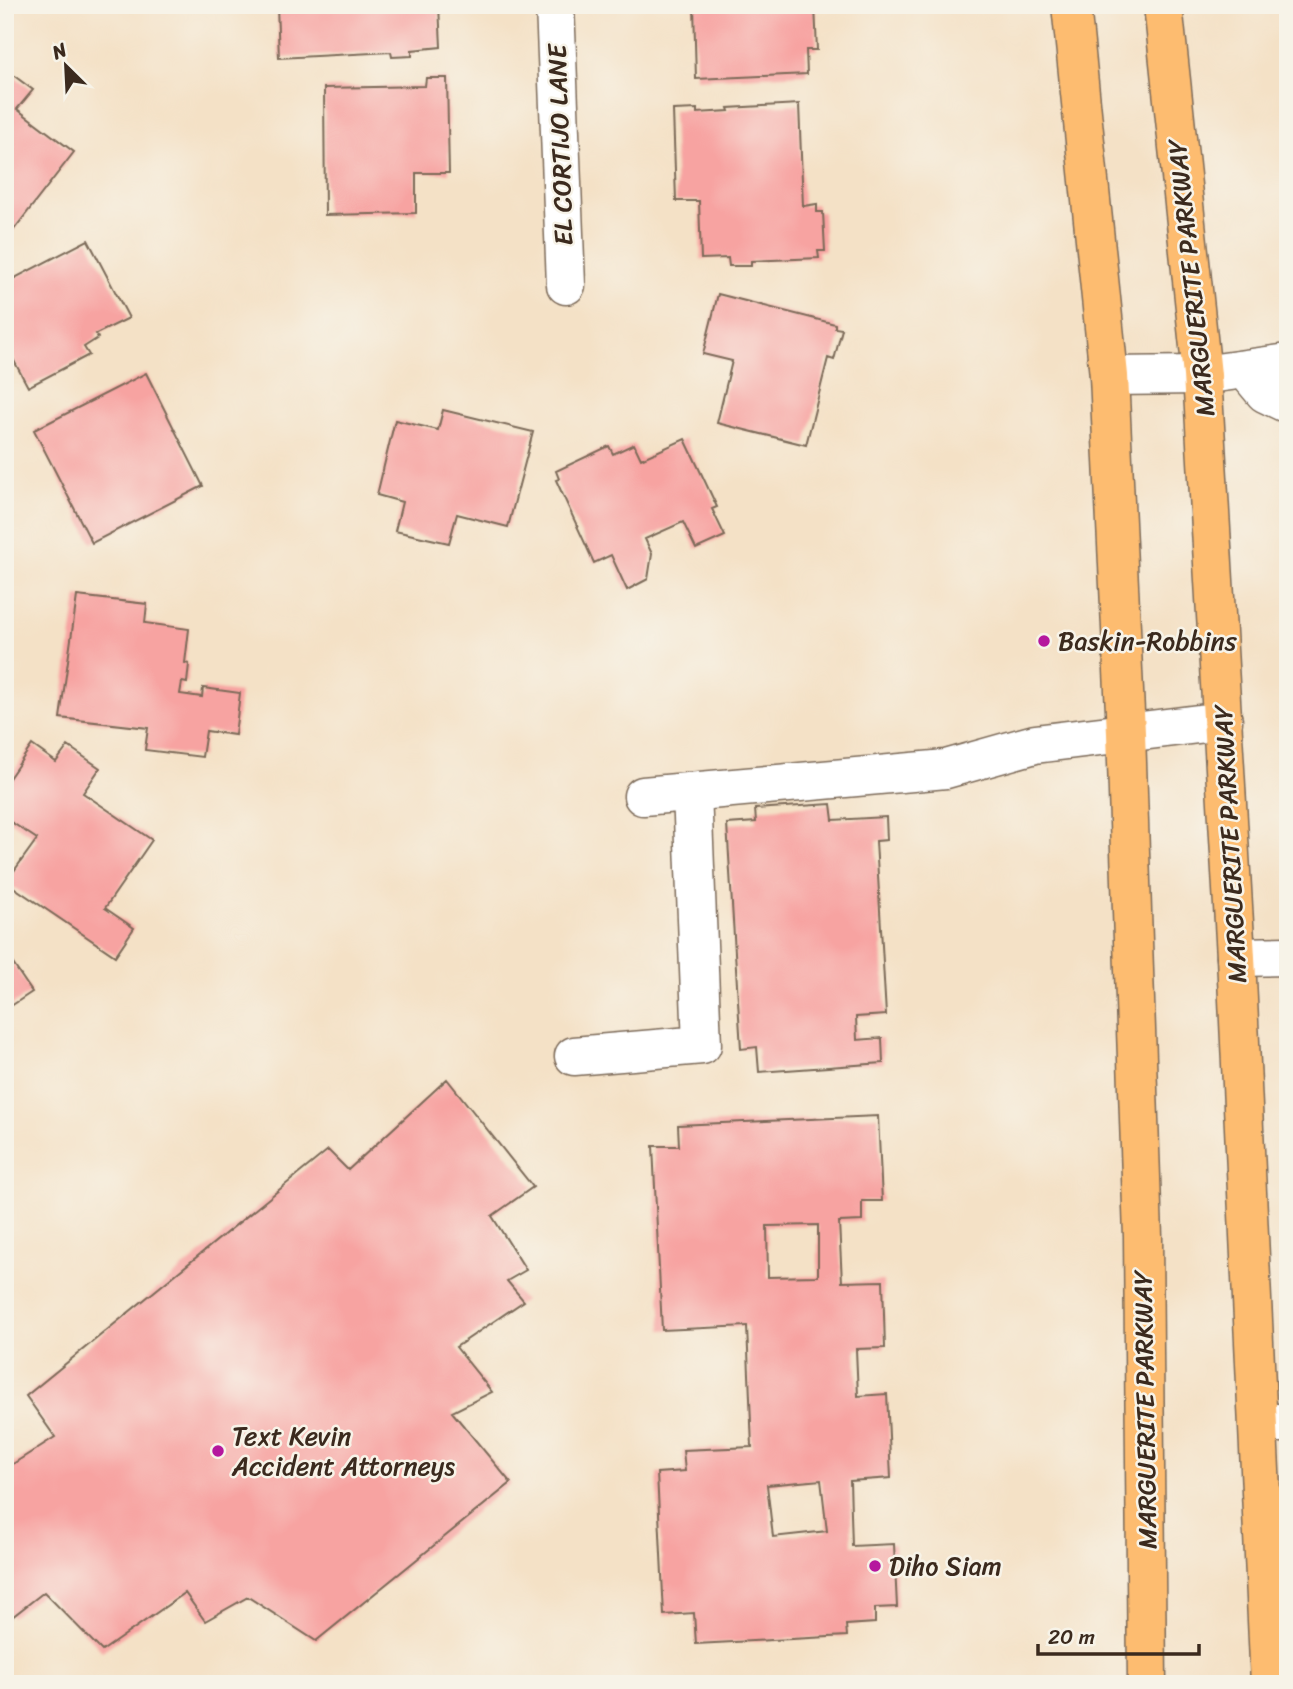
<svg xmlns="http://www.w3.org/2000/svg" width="1293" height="1689" viewBox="0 0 1293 1689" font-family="Sriracha,sans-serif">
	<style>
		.building { fill: #f7a3a1; fill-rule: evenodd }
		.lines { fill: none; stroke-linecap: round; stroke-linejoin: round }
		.minor-casing { stroke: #7c6a59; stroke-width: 41 }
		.major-casing { stroke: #7c6a59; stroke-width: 41 }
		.minor { stroke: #fff; stroke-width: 38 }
		.major { stroke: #fdbc70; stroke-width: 38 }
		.poi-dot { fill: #b5179e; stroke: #f7f3e8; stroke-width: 2.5 }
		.labels { text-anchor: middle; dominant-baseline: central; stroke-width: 5; stroke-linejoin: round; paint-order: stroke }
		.street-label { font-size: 26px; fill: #3b2a1e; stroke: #f7f3e8 }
		.poi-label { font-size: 26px; fill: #3b2a1e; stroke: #f7f3e8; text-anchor: start }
	</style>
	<rect width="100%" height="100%" fill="#f7f3e8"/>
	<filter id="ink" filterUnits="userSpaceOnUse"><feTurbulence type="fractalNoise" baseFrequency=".0143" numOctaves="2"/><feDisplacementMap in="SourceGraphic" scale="14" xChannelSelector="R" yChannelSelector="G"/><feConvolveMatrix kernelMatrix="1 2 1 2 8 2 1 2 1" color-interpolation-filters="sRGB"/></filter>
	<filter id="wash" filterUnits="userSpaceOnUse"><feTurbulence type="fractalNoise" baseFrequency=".00686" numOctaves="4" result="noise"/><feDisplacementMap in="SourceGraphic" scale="28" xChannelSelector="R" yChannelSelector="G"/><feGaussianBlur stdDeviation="1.57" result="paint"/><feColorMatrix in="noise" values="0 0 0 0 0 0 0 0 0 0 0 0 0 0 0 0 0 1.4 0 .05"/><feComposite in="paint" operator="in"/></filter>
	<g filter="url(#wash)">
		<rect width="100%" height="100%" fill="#f4e1c6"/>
		<g id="blocks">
			<!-- building -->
			<path class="building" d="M 439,5 L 441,47 L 412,50 L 412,56 L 392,57 L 391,52 L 279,58 L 277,6 Z
				M 694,5 L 815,6 L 817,50 L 806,50 L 807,74 L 696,79 Z
				M 5,69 L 33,90 L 17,109 L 74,152 L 12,232 L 5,226 Z
				M 426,78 L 447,78 L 449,173 L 416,173 L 416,213 L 325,215 L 324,88 L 425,86 Z
				M 799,104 L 803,206 L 817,204 L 817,212 L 823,212 L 825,251 L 818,251 L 819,258 L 751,261 L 751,266 L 729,266 L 728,258 L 701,259 L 699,201 L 676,201 L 673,110 L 697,109 L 697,113 L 729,111 L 728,108 Z
				M 88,240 L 129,318 L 96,334 L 98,338 L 84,347 L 89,355 L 28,387 L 5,344 L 5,283 Z
				M 718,294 L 835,324 L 835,328 L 842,329 L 834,360 L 828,358 L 806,445 L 717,423 L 732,361 L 703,354 Z
				M 146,373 L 203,486 L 92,543 L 34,430 Z
				M 443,410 L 533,432 L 508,527 L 457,514 L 449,543 L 395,531 L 402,502 L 377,495 L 395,420 L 438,430 Z
				M 685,439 L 717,507 L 712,509 L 725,536 L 696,549 L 683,522 L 645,539 L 652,554 L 648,579 L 627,590 L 611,555 L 594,563 L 556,480 L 559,479 L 556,471 L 609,446 L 613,454 L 634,444 L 641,459 Z
				M 77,596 L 147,604 L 145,623 L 189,629 L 185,663 L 189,664 L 187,683 L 182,682 L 180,694 L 202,697 L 203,688 L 240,693 L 235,735 L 206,731 L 202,757 L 145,750 L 148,728 L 60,718 Z
				M 32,745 L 56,762 L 68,746 L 100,768 L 83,793 L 152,840 L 105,908 L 134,928 L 115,956 L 6,882 L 37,839 L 5,818 L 5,784 Z
				M 831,804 L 833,820 L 886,817 L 887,840 L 876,841 L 886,1015 L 856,1017 L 857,1040 L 882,1038 L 883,1063 L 759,1072 L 757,1047 L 741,1049 L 727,824 L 756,822 L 755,809 Z
				M 5,952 L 32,992 L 5,1010 Z
				M 447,1079 L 533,1187 L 492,1216 L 526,1270 L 507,1281 L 524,1301 L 456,1347 L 492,1392 L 452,1412 L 511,1483 L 316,1641 L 248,1597 L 205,1621 L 185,1593 L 102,1651 L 44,1592 L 12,1617 L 5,1608 L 5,1469 L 55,1437 L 26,1396 L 328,1150 L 348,1170 Z
				M 878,1116 L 882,1201 L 862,1201 L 862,1221 L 839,1222 L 842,1282 L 883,1281 L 885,1348 L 856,1349 L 858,1396 L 887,1394 L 891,1478 L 850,1481 L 852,1546 L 894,1544 L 897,1607 L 875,1608 L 875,1623 L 846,1625 L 847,1636 L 696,1644 L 694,1613 L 664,1615 L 657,1473 L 685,1471 L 683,1450 L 752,1447 L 747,1326 L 662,1330 L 653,1146 L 679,1146 L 678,1125 ZM 818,1225 L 818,1276 L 768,1277 L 767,1226 ZM 821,1480 L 827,1531 L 773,1537 L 767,1485 Z"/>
		</g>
	</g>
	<g filter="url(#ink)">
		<use href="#blocks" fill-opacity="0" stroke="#7c6a59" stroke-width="2"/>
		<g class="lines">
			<!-- minor casing -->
			<g class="minor-casing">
				<path id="minor" d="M 555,5 L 566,285
					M 1245,369 L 1265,393 L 1288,404
					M 1109,376 L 1202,375 L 1288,363
					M 643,796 L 946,769 L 1035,744 L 1223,721
					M 1236,957 L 1288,956
					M 574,1056 L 702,1045 L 692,792
					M 1259,1423 L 1288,1423"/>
			</g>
			<!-- major casing -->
			<g class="major-casing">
				<path id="major" d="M 1071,5 L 1109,376 L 1126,733 L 1143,1237 L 1147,1684
					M 1163,5 L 1202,375 L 1236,957 L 1270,1684"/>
			</g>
			<!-- minor -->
			<use href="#minor" class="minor"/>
			<!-- major -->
			<use href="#major" class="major"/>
		</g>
	</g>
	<!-- markers -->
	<g class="poi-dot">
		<circle cx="1044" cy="641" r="7"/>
		<circle cx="218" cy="1451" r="7"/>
		<circle cx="875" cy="1566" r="7"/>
	</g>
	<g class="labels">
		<!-- street labels -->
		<g class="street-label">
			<text transform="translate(560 145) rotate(-92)">EL CORTIJO LANE</text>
			<text transform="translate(1191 278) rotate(-96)">MARGUERITE PARKWAY</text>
			<text transform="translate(1230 844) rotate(-93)">MARGUERITE PARKWAY</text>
			<text transform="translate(1145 1410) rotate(-91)">MARGUERITE PARKWAY</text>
		</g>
		<!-- poi labels -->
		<g class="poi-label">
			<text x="1058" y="641">Baskin-Robbins</text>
			<text x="232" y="1436">Text Kevin<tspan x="232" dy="30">Accident Attorneys</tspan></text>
			<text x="889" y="1566">Diho Siam</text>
		</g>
	</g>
	<!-- margin -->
	<rect width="1293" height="1689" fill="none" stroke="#f7f3e8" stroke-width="28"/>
	<!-- north arrow -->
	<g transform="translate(66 66) rotate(336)" stroke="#f7f3e8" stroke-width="5" paint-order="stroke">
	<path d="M0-5L12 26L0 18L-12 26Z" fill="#3b2a1e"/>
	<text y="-10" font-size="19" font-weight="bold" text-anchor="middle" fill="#3b2a1e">N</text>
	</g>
	<!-- scale -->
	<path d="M1038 1644v10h161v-10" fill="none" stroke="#3b2a1e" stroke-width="3.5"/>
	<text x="1048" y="1644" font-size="21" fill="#3b2a1e" stroke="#f7f3e8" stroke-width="5" paint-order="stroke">20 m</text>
</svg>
